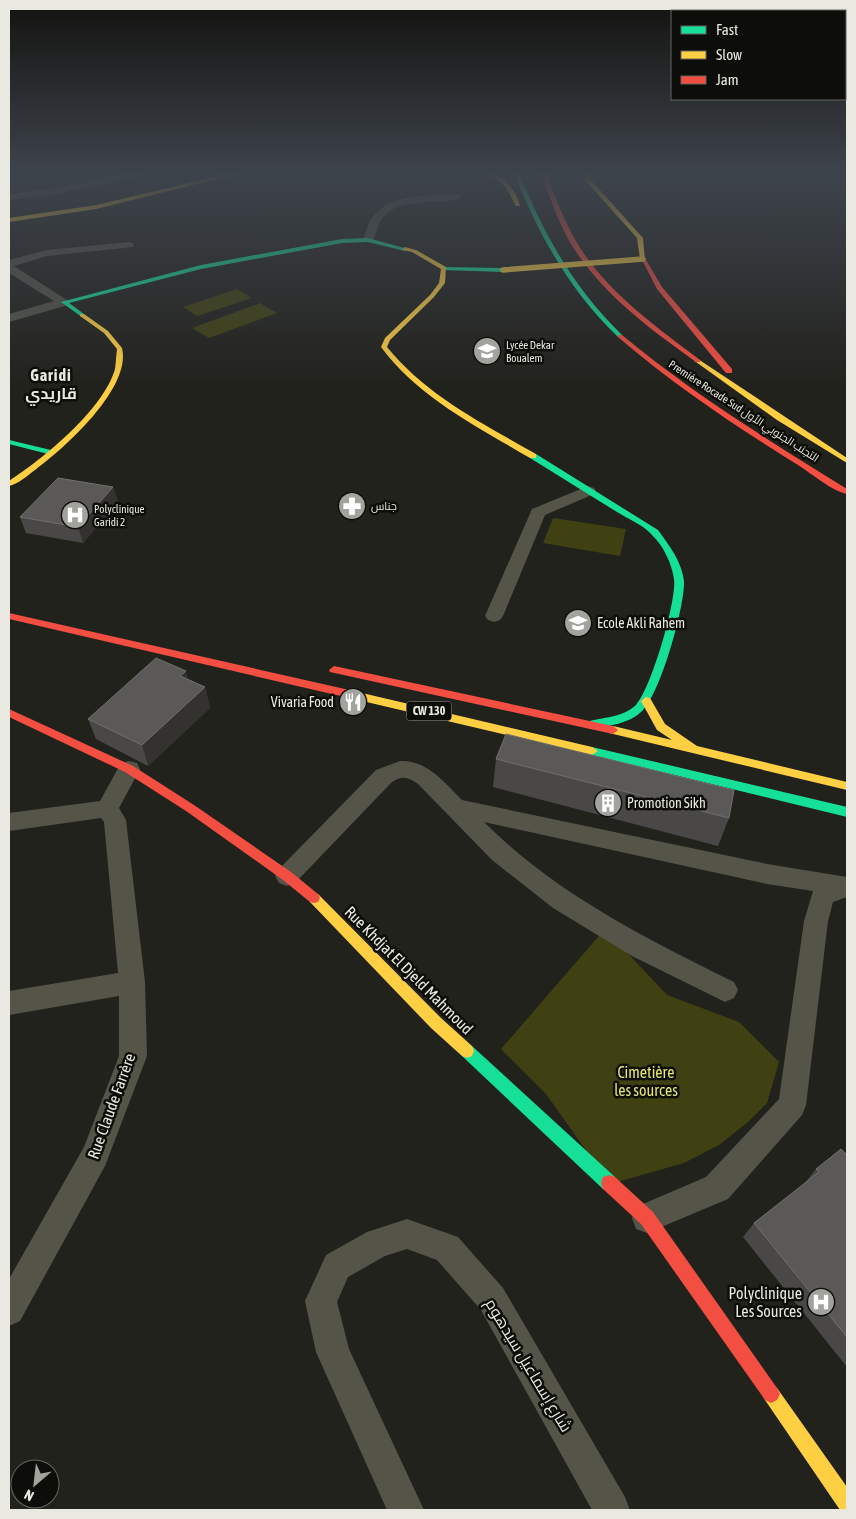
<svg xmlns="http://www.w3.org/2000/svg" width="856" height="1519" viewBox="0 0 856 1519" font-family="'Asap Condensed',Cairo,sans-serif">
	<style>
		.green { fill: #404112 }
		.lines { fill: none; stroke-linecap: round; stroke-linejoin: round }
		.street { fill: #545449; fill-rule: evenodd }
		.fast { fill: #16e098; fill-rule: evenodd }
		.slow { fill: #ffcf43; fill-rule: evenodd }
		.jam { fill: #f24e42; fill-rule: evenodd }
		.slow-bridge { stroke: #ffcf43; stroke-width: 5.5 }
		.wall { fill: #4a4847 }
		.shaded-wall { fill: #33322f }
		.building { fill: #5b5957; stroke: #71706d }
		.labels { text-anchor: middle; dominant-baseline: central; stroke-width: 5; stroke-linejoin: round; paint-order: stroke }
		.far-poi-label { font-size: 11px; fill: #e9e9e2; stroke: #0d0d09; text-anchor: start }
		.far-street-label { font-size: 11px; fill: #e9e9e2; stroke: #0d0d09 }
		.shield { fill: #0d0d09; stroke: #a7a7a1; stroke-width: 1 }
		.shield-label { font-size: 12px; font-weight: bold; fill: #e9e9e2 }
		.poi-label { font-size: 14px; fill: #e9e9e2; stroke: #0d0d09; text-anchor: start }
		.far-district-label { font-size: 16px; font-weight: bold; letter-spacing: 1px; fill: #e9e9e2; stroke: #0d0d09 }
		.near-street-label { font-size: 16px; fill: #e9e9e2; stroke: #0d0d09 }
		.near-park-label { font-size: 16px; fill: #e5e76c; stroke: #0d0d09 }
		.near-poi-label { font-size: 16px; fill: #e9e9e2; stroke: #0d0d09; text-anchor: end }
	</style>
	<rect width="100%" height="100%" fill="#22221d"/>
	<!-- green -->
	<path class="green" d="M 237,289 L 252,298 L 197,316 L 183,307 Z
		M 260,303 L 277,313 L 209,338 L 192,328 Z
		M 553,518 L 626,529 L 620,556 L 543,543 Z
		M 605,929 L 667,995 L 739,1022 L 779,1062 L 767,1103 L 748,1122 L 719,1145 L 684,1163 L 610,1184 L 546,1094 L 501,1049 Z"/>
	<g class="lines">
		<!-- street -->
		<path class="street" d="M 127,173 L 146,173 L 141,176 L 56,194 L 9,200 L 9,194 L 56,188 Z
			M 456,194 L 460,195 L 460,199 C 435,205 397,196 381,220 C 377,227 376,235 372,242 L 364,242 L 363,240 C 366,232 368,222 374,215 C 393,193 430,196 456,194 Z
			M 129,242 L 133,243 L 134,245 L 133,247 L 47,256 L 14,266 L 70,302 L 68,305 L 9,322 L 9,314 L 54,301 L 9,273 L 9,260 L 46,250 Z
			M 588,486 L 594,488 L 596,491 L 594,494 L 545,515 L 503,616 L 500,620 L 494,622 L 488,620 L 485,616 L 532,509 Z
			M 129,761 L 137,763 L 140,769 L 119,808 L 126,820 L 145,982 L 147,1056 L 105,1166 L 20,1321 L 9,1326 L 9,1279 L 84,1147 L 119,1056 L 119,996 L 9,1015 L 9,991 L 118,973 L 104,822 L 101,818 L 9,831 L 9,813 L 100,801 L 121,763 Z
			M 400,761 C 427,760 444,782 462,800 L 767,864 L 847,877 L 847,897 L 833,902 L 828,921 L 806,1105 L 802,1115 L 728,1199 L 647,1233 L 636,1229 L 632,1218 L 636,1207 L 706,1177 L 779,1099 L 804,921 L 813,891 L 767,884 L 484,822 C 555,893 645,938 734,982 L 738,990 L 734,998 L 725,1002 L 632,956 L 553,908 L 492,860 L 418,784 C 409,777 402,775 392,782 L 295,883 L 287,886 L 279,883 L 275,876 L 279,869 L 376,770 Z
			M 407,1219 L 458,1237 L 503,1288 L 625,1497 L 630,1510 L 592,1510 L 481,1310 L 437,1260 L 407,1249 L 385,1256 L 348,1277 L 337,1302 L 349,1349 L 424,1510 L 387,1510 L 316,1352 L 305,1301 L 326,1255 L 367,1232 Z"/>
		<!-- fast -->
		<path class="fast" d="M 514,173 L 519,173 C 545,236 573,287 622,335 L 622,337 L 618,337 C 569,290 539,235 514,173 Z
			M 368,238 L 408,249 L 405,251 L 368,242 L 342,243 L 201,269 L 69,303 L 84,314 L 84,316 L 82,317 L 61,302 L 201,265 L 342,239 Z
			M 442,267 L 503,268 L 506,270 L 503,272 L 444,270 L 441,268 Z
			M 9,440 L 55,451 L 56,453 L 52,455 L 9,444 Z
			M 530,454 L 536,454 L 658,530 C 669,545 682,562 684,581 C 685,606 661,692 643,710 C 630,724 608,726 590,729 L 585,725 L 586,722 C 603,717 622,718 636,705 C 651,689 677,601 674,579 C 672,564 663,545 652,535 C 644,525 628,519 617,512 C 588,494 559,476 530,458 Z
			M 592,747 L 847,807 L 847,817 L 588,754 L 586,751 L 588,748 Z
			M 467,1044 L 472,1046 L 615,1177 L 617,1183 L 615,1189 L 609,1191 L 603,1189 L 462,1056 L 460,1051 L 462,1046 Z"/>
		<!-- slow -->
		<path class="slow" d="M 232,173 L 241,173 L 96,209 L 9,222 L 9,218 L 96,205 Z
			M 488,173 C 503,173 518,193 520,206 L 516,206 L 505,186 Z
			M 587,173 L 592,173 L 590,179 L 643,238 L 645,260 L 640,259 L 637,238 L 584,179 Z
			M 405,247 L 416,250 L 446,267 L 445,283 L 434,297 L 390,340 L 387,347 C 427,396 482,423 536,454 L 536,458 L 530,458 C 476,426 419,398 381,347 L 385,338 L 430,295 L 439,283 L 441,269 L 412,252 L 403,250 L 402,249 Z
			M 80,314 L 84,314 L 108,331 L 122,348 C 132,388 64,449 35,470 C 27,476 18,484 9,486 L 9,481 C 43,459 104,409 115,369 C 116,362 116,356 117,349 L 104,333 L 80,316 Z
			M 698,359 L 847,458 L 847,463 L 777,420 L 696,362 L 694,361 Z
			M 345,689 L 592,747 L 598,751 L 592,755 L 341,696 L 340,693 Z
			M 646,697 L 650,698 L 665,724 L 697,746 L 847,782 L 847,790 L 609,733 L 608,730 L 613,726 L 672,740 L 657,730 L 641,701 Z
			M 314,893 L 318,894 L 441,1018 L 472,1046 L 474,1051 L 472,1056 L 467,1058 L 462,1056 L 431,1028 L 310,902 L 308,898 L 310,894 Z
			M 771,1385 L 777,1388 L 847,1487 L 847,1510 L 840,1510 L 765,1400 L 762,1394 L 765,1388 Z"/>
		<!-- jam -->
		<path class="jam" d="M 541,173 L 546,173 C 555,196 564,221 577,243 C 607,292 655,326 700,360 L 700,362 L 696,362 C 649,328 602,294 571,244 C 558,222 550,197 541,173 Z
			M 641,258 L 645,258 L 662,287 L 732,369 L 732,373 L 726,373 L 657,289 Z
			M 618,335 L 622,335 C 692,393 769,441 847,489 L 847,494 C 832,491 812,474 798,465 C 735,426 674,385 618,337 Z
			M 9,613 L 345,689 L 350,693 L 345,697 L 9,619 Z
			M 334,666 L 613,726 L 618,730 L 613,734 L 330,672 L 329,670 Z
			M 9,709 L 133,766 L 194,805 L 291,872 L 318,894 L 320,898 L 318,902 L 314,903 L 310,902 L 283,880 L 186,811 L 125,772 L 9,717 Z
			M 609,1175 L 615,1177 L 653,1212 L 777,1388 L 780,1394 L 777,1400 L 771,1403 L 765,1400 L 641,1224 L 603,1189 L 601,1183 L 603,1177 Z"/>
		<!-- slow-bridge -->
		<path class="slow-bridge" d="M 503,270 L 643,259"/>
	</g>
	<!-- wall -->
	<path class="wall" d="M 113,487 L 118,502 L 83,543 L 26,533 L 20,517 Z
		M 188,679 L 205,687 L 210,708 L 148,766 L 96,739 L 88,719 Z
		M 496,759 L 729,818 L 718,846 L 493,787 Z
		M 847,1155 L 847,1367 L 743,1237 L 754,1223 L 804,1184 L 816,1169 Z"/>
	<!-- shaded-wall -->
	<path class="shaded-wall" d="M 113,487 L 118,502 L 83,543 L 78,527 Z
		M 186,671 L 191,692 L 180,676 Z
		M 205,687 L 210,708 L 148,766 L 142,745 Z"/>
	<!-- building -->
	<path class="building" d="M 58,478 L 113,487 L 78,527 L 20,517 Z
		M 156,658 L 186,671 L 180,676 L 205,687 L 142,745 L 88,719 Z
		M 506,734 L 734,790 L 729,818 L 496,759 Z
		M 841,1149 L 847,1155 L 847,1337 L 754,1223 L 819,1172 L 816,1169 Z"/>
	<!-- sky -->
	<linearGradient id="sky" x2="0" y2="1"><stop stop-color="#131310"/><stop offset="0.45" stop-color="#3e444c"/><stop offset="1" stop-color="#3e444c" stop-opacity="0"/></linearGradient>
	<rect width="856" height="386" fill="url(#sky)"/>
	<!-- icons -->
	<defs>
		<g id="school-disc" transform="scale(1.4375)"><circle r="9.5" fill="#a3a39d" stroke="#0d0d09"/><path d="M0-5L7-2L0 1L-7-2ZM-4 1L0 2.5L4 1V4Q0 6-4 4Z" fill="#fff"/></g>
		<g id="pharmacy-disc" transform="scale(1.4375)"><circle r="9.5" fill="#a3a39d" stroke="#0d0d09"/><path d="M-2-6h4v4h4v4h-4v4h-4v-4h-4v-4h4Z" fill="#fff"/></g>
		<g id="hospital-disc" transform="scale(1.4375)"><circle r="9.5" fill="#a3a39d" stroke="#0d0d09"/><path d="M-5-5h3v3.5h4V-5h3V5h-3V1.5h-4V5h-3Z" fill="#fff"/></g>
		<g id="restaurant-disc" transform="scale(1.4375)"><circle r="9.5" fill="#a3a39d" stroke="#0d0d09"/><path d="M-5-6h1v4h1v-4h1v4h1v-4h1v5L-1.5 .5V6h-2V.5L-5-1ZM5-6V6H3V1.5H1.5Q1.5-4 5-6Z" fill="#fff"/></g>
		<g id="building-disc" transform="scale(1.4375)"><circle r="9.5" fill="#a3a39d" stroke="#0d0d09"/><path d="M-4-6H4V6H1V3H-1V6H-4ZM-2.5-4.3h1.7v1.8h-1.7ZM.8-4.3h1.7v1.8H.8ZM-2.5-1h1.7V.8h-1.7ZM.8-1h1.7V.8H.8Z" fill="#fff"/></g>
	</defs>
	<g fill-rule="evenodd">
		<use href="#school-disc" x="487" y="351"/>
		<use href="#pharmacy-disc" x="352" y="506"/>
		<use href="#hospital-disc" x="75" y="515"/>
		<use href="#school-disc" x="578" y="623"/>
		<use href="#restaurant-disc" x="353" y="702"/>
		<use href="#building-disc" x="608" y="803"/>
		<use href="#hospital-disc" x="821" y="1302"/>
	</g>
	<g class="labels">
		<!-- far-poi labels -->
		<g class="far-poi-label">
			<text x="506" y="345">Lycée Dekar<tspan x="506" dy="13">Boualem</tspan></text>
			<text x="371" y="506">جناس</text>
			<text x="94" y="509">Polyclinique<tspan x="94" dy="13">Garidi 2</tspan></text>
		</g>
		<!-- far-street labels -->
		<g class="far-street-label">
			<text transform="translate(744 411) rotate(33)">Première Rocade Sud التجنب الجنوبي الأول</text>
		</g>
		<!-- shield labels -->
		<rect class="shield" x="406.5" y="701.5" width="45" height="19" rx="4"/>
		<g class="shield-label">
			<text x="429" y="711">CW 130</text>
		</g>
		<!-- poi labels -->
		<g class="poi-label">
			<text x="597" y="623">Ecole Akli Rahem</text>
			<text x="334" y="702" text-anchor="end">Vivaria Food</text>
			<text x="627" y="803">Promotion Sikh</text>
		</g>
		<!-- far-district labels -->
		<g class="far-district-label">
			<text x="51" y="375">Garidi<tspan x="51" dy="18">قاريدي</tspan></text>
		</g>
		<!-- near-street labels -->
		<g class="near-street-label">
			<text transform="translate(409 970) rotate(45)">Rue Khdjat El Djeld Mahmoud</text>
			<text transform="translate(111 1106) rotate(-70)">Rue Claude Farrère</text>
			<text transform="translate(529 1365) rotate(59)">شارع إسماعيل سيدهوم</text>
		</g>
		<!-- near-park labels -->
		<g class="near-park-label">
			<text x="646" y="1072">Cimetière<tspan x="646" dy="18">les sources</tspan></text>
		</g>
		<!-- near-poi labels -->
		<g class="near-poi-label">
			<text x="802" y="1293">Polyclinique<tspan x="802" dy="18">Les Sources</tspan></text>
		</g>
	</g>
	<!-- border -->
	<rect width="856" height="1519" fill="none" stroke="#e9e9e2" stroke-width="20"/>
	<!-- legend -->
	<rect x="671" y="10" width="175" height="90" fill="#0d0d09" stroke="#656560"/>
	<rect x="681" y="26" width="25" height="8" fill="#16e098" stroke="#656560"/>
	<text x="716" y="35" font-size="15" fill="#e9e9e2">Fast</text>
	<rect x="681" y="51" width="25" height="8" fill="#ffcf43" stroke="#656560"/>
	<text x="716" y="60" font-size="15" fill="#e9e9e2">Slow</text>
	<rect x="681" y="76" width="25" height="8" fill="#f24e42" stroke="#656560"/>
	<text x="716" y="85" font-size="15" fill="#e9e9e2">Jam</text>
	<!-- north arrow -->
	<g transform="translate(35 1484) rotate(208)"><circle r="24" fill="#0d0d09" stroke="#656560"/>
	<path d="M0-4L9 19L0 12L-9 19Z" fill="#a3a39d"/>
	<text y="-8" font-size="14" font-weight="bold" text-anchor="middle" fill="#e9e9e2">N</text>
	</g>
</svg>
